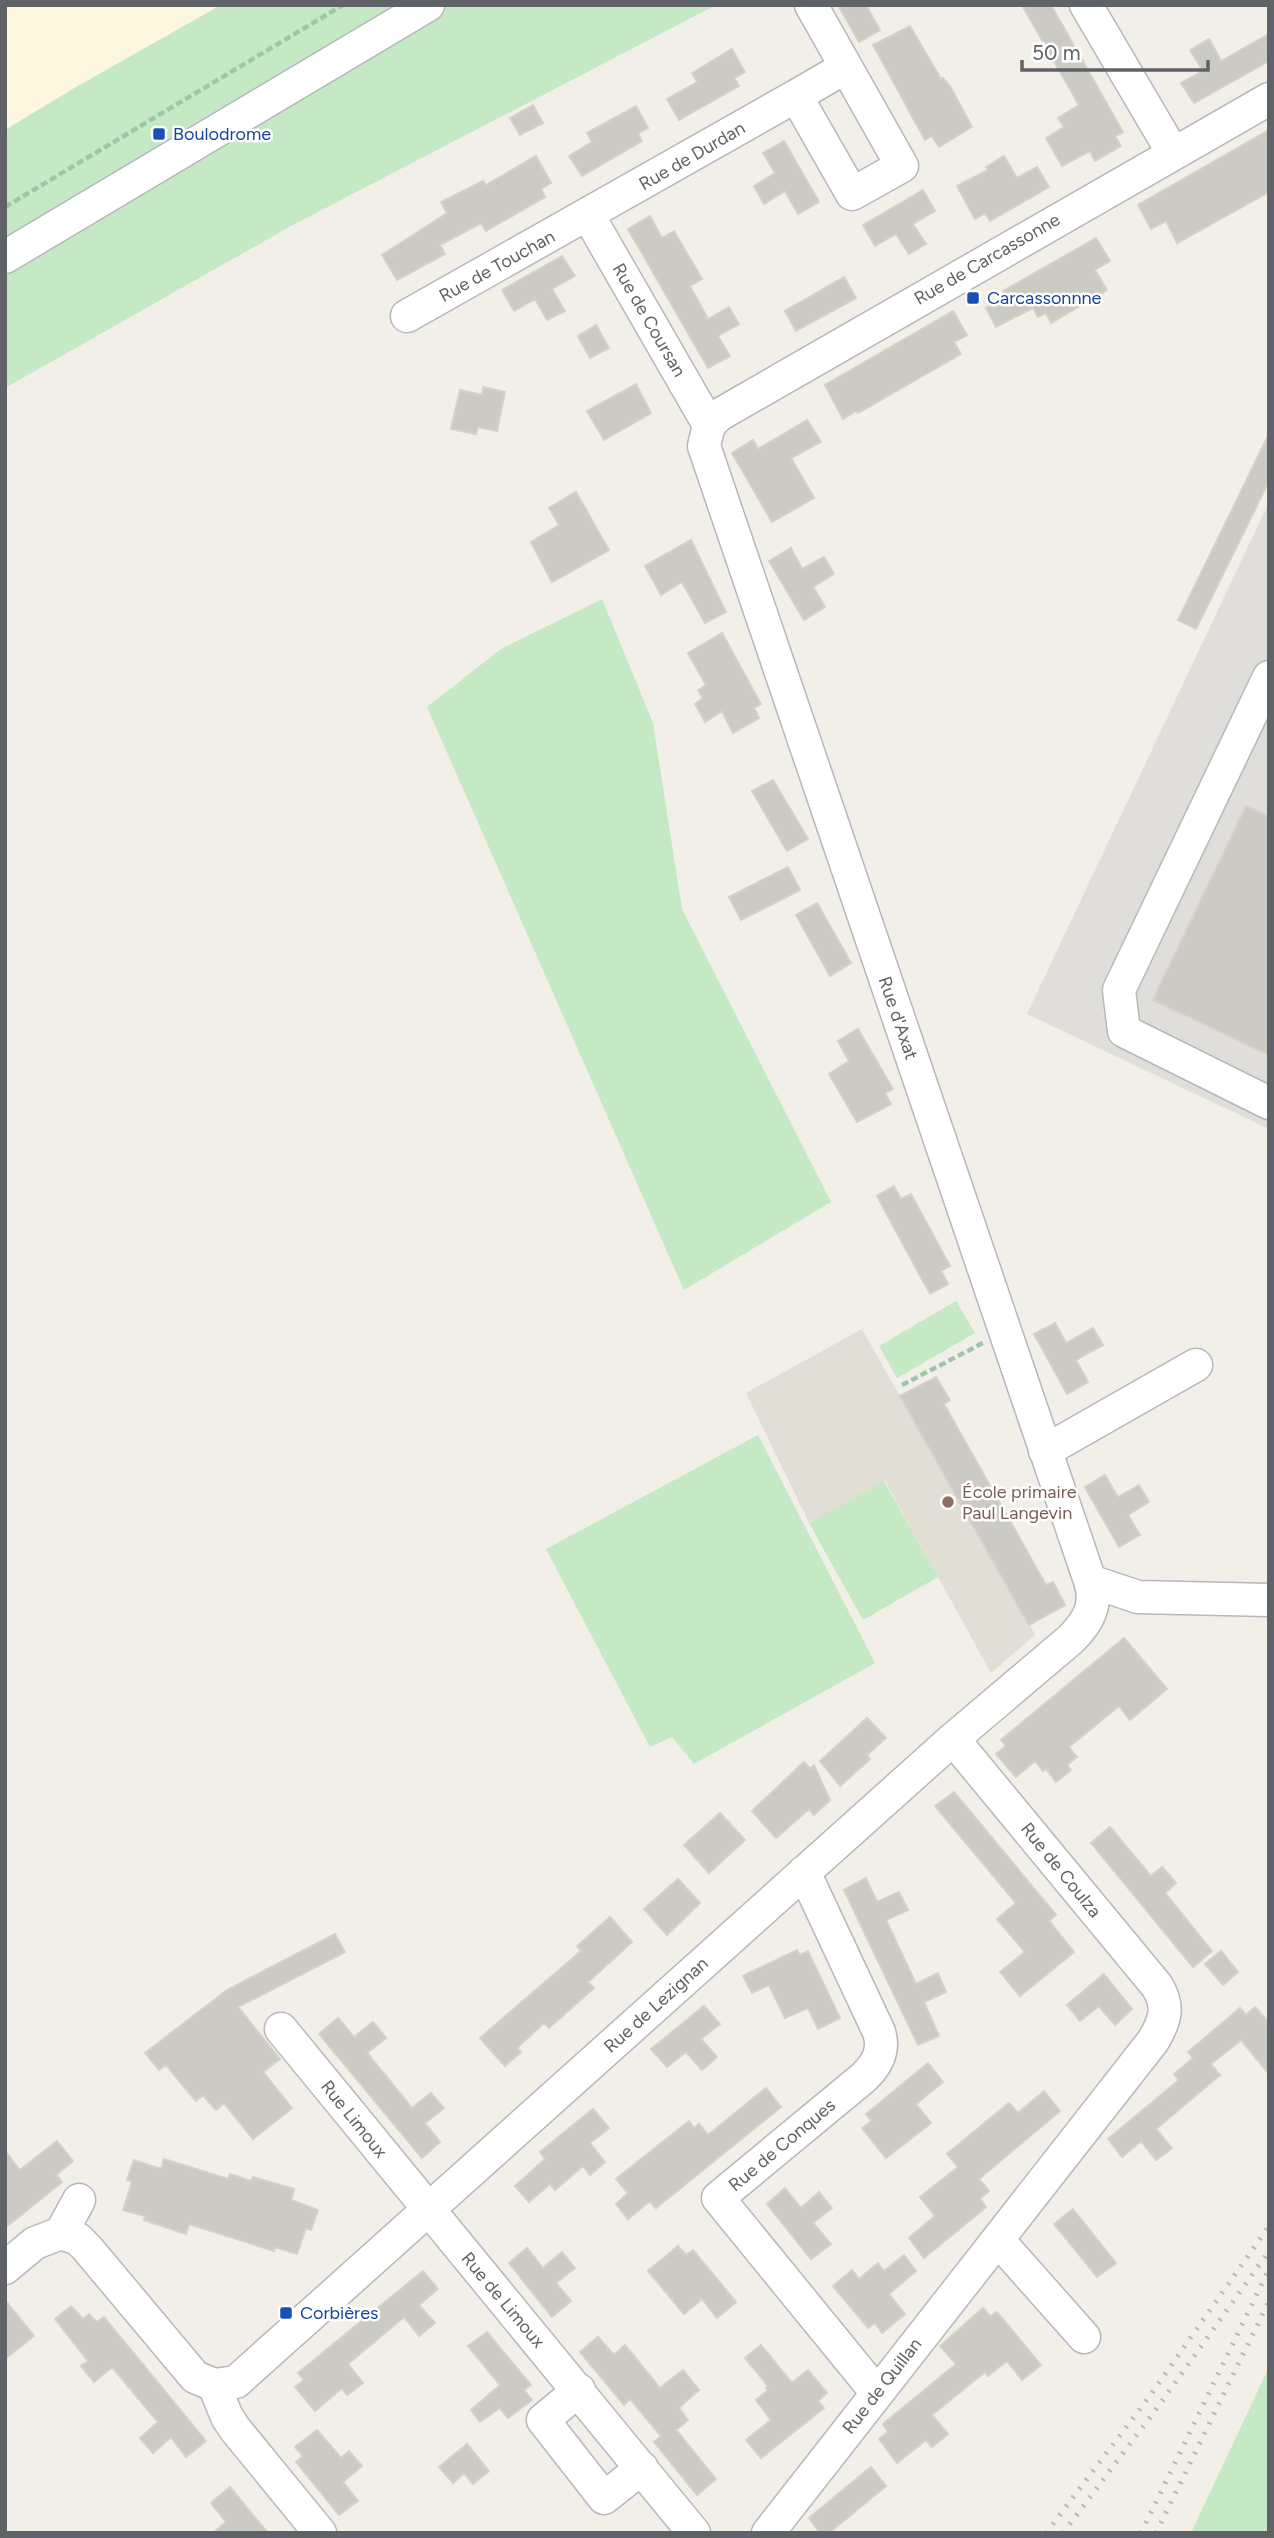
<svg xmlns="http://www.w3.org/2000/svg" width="1274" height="2538" viewBox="0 0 1274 2538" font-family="Figtree,sans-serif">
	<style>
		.commercial { fill: #fef7e0 }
		.industrial { fill: #e0deda }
		.education { fill: #e1ded6 }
		.green { fill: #c5e8c5 }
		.building { fill: #cccac5; stroke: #d6d1c6; stroke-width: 2 }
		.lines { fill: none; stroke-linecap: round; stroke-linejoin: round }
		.minor-casing { stroke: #b5b8bc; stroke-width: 35 }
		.path { stroke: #9cc7a9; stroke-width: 4.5; stroke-dasharray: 7 3.5; stroke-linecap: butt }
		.minor { stroke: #fff; stroke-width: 32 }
		.rail { stroke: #b6b7b8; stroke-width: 5; stroke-dasharray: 2 9; stroke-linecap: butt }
		.transit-dot { fill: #1a4fb4; stroke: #fff; stroke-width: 2.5 }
		.education-dot { fill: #8d6e63; stroke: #fff; stroke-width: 2.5 }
		.labels { text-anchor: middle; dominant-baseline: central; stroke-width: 5; stroke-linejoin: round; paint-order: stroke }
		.transit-label { font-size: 18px; fill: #164399; stroke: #fff; text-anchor: start }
		.street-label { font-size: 18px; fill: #5f6368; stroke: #fff }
		.education-label { font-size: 18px; fill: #785e54; stroke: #fff; text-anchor: start }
	</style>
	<rect width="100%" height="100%" fill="#f1efe8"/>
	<!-- commercial -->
	<path class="commercial" d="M 5,5 L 221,5 L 76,87 L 5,130 Z"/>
	<!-- industrial -->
	<path class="industrial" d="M 1269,502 L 1269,1129 L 1027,1014 Z"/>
	<!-- education -->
	<path class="education" d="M 862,1329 L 900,1396 L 936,1377 L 950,1400 L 944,1404 L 1046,1585 L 1052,1582 L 1065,1605 L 1030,1625 L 1035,1635 L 991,1673 L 885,1481 L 809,1523 L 746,1393 Z"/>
	<!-- green -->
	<path class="green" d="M 221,5 L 716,5 L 291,226 L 5,388 L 5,130 L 76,87 Z
		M 602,599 L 653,723 L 682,909 L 831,1202 L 684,1290 L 427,707 L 501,649 Z
		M 956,1301 L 975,1333 L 897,1378 L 879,1346 Z
		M 758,1435 L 875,1663 L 694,1764 L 672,1737 L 650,1747 L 546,1549 Z
		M 884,1481 L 938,1577 L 863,1620 L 809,1523 Z
		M 1269,2367 L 1269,2533 L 1191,2533 Z"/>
	<!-- building -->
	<path class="building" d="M 838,5 L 866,5 L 880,30 L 859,42 Z
		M 1022,5 L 1051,5 L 1123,132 L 1115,136 L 1121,146 L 1095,161 L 1090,151 L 1062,166 L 1046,138 L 1064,127 L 1058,118 L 1079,105 Z
		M 910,26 L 941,79 L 943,78 L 950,86 L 972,127 L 939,147 L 932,136 L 925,140 L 873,45 Z
		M 1269,34 L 1269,61 L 1194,103 L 1181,83 L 1203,71 L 1190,50 L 1209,39 L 1221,61 Z
		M 732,49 L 745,72 L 734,78 L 739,86 L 679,120 L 667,99 L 697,82 L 692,73 Z
		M 533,105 L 543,123 L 520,135 L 510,118 Z
		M 636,106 L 648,128 L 638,133 L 642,141 L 582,176 L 569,156 L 592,142 L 587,133 Z
		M 1269,130 L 1269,192 L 1177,243 L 1166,221 L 1151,229 L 1138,205 Z
		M 784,141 L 819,202 L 798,214 L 785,191 L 764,204 L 754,186 L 775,173 L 763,153 Z
		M 536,156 L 551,183 L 541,189 L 545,197 L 486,231 L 481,223 L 440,245 L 445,254 L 397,280 L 382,255 L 447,213 L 441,202 L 483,181 L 486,185 Z
		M 1004,156 L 1017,178 L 1037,167 L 1049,187 L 990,221 L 985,213 L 975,219 L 957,186 L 988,170 L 986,167 Z
		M 923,190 L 935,211 L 913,224 L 926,244 L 909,254 L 896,234 L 875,246 L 863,225 Z
		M 650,216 L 662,238 L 674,231 L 702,279 L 690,286 L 708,319 L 729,307 L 739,324 L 718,336 L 730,356 L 708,368 L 628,229 Z
		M 1096,238 L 1110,261 L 1095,270 L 1107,290 L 1051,323 L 1046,313 L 1038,317 L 1033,308 L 996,327 L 986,308 L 1006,297 L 1003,291 Z
		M 562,256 L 575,276 L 552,289 L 565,311 L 547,320 L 535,299 L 514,311 L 502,290 Z
		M 844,277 L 856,298 L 796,331 L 785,311 Z
		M 953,311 L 967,335 L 954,342 L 961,354 L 858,413 L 856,411 L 843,419 L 825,385 Z
		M 596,325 L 609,348 L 590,358 L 578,336 Z
		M 636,384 L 651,413 L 604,440 L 587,411 Z
		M 483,387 L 505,392 L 497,431 L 478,427 L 476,434 L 451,429 L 460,390 L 482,395 Z
		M 807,420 L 821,442 L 791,458 L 814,498 L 772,522 L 732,453 L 753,440 L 758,449 Z
		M 1269,434 L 1269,481 L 1196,629 L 1178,620 Z
		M 576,492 L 609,550 L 552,582 L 531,542 L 559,525 L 549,508 Z
		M 691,540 L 726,612 L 705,623 L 682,582 L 661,595 L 645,566 Z
		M 791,548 L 802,569 L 824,557 L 834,574 L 813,587 L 825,607 L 804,620 L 769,561 Z
		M 722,633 L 761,704 L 754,708 L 759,718 L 733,733 L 722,711 L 705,722 L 695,704 L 703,698 L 698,690 L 706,685 L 688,653 Z
		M 773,780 L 808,839 L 787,851 L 752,791 Z
		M 1246,806 L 1269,817 L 1269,1055 L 1153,1000 Z
		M 788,867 L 800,890 L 741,920 L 729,897 Z
		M 817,903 L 851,963 L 830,976 L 796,915 Z
		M 858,1029 L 893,1089 L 885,1093 L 891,1104 L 857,1122 L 829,1074 L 849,1061 L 838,1041 Z
		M 894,1186 L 901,1199 L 911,1194 L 950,1266 L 941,1271 L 948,1284 L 930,1294 L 877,1196 Z
		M 1055,1323 L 1066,1343 L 1093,1328 L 1103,1345 L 1076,1360 L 1088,1382 L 1067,1394 L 1034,1334 Z
		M 936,1377 L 950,1400 L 944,1404 L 1046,1585 L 1053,1582 L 1065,1605 L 1029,1625 L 900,1396 Z
		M 1105,1475 L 1118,1497 L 1139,1485 L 1149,1502 L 1128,1515 L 1140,1535 L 1119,1547 L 1085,1487 Z
		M 1124,1638 L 1167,1689 L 1130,1720 L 1119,1706 L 1069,1747 L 1077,1757 L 1067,1765 L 1071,1770 L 1056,1782 L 1046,1769 L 1043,1771 L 1035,1761 L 1016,1777 L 996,1754 L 1006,1746 L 1001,1740 Z
		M 867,1718 L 886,1738 L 867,1755 L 870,1759 L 840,1786 L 820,1761 Z
		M 804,1762 L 810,1769 L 814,1765 L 830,1800 L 814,1815 L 809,1809 L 776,1838 L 752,1811 Z
		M 954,1792 L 1056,1915 L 1049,1921 L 1074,1952 L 1020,1996 L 1000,1972 L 1025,1952 L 997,1919 L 1016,1903 L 935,1806 Z
		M 720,1813 L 745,1840 L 709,1873 L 684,1845 Z
		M 1110,1827 L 1151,1876 L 1162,1867 L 1176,1883 L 1165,1893 L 1212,1951 L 1193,1967 L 1091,1843 Z
		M 866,1878 L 877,1902 L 899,1892 L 908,1910 L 886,1920 L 916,1984 L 938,1973 L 946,1992 L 924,2002 L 939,2036 L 918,2045 L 844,1890 Z
		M 678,1879 L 700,1903 L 667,1935 L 644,1909 Z
		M 610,1917 L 632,1942 L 588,1982 L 594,1988 L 549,2028 L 544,2023 L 517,2048 L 521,2052 L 505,2066 L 480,2038 L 581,1951 L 577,1946 Z
		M 335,1934 L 345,1952 L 238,2007 L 280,2059 L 263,2072 L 292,2108 L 253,2139 L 224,2103 L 216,2110 L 203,2095 L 196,2101 L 166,2065 L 159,2070 L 145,2053 L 227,1990 Z
		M 797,1950 L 800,1955 L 808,1951 L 840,2018 L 818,2029 L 808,2008 L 785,2018 L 769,1985 L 752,1993 L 743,1976 Z
		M 1221,1951 L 1238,1972 L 1223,1985 L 1205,1964 Z
		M 1104,1974 L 1132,2009 L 1115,2025 L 1099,2006 L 1080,2021 L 1067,2005 Z
		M 704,2006 L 720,2024 L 701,2039 L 717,2057 L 702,2070 L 686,2052 L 667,2067 L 651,2049 Z
		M 1255,2007 L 1269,2023 L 1269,2074 L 1241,2040 L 1211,2064 L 1220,2075 L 1156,2129 L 1172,2148 L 1156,2160 L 1141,2141 L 1122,2157 L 1108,2139 L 1179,2080 L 1174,2074 L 1193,2058 L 1188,2052 L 1240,2008 L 1246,2015 Z
		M 338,2018 L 354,2037 L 373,2022 L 386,2038 L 367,2053 L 412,2108 L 431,2093 L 444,2108 L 425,2123 L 440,2142 L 422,2158 L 319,2034 Z
		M 928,2063 L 943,2082 L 916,2104 L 931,2123 L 886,2158 L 862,2128 L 872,2121 L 866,2114 Z
		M 766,2088 L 781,2107 L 656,2208 L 650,2201 L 628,2219 L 616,2204 L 628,2193 L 616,2179 L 689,2121 L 694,2128 L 699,2124 L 708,2135 Z
		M 1044,2091 L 1060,2111 L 979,2179 L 989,2191 L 980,2199 L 986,2207 L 924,2258 L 909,2238 L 935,2216 L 920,2197 L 958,2167 L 947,2154 L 1009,2103 L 1018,2113 Z
		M 593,2109 L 609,2128 L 590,2143 L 605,2162 L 590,2175 L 583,2166 L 555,2190 L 550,2184 L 529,2202 L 515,2186 L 545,2159 L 540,2152 Z
		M 57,2141 L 73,2161 L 56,2175 L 62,2182 L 5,2228 L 5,2151 L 20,2170 Z
		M 164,2159 L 228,2179 L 230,2174 L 251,2181 L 253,2177 L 294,2189 L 291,2200 L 318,2210 L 311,2230 L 306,2228 L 297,2254 L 275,2247 L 274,2251 L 189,2224 L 186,2234 L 144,2220 L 145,2216 L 123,2210 L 132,2182 L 127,2180 L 134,2160 L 161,2169 Z
		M 785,2188 L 801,2208 L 819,2192 L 832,2208 L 813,2223 L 831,2244 L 811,2259 L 767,2204 Z
		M 1073,2209 L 1116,2263 L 1097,2277 L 1054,2224 Z
		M 678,2246 L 686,2255 L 693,2250 L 736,2302 L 717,2318 L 702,2299 L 684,2314 L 648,2271 Z
		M 527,2248 L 543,2268 L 562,2252 L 575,2268 L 556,2283 L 571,2301 L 552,2317 L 509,2263 Z
		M 904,2255 L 916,2271 L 889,2294 L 905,2314 L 882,2333 L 875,2323 L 868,2328 L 833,2286 L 852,2270 L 859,2279 L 878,2263 L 884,2271 Z
		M 423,2271 L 438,2289 L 419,2305 L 435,2323 L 419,2336 L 404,2317 L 348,2364 L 363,2383 L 347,2395 L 342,2388 L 315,2411 L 295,2387 L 304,2380 L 298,2373 Z
		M 5,2300 L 34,2336 L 5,2359 Z
		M 71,2306 L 83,2319 L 89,2314 L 97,2322 L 104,2317 L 206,2441 L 186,2457 L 171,2437 L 153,2453 L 140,2438 L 158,2422 L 112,2367 L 94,2382 L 81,2366 L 88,2361 L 55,2319 Z
		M 983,2308 L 990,2316 L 997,2312 L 1041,2365 L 1022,2380 L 1007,2361 L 988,2376 L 985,2372 L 932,2415 L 948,2434 L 932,2447 L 926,2440 L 897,2463 L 879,2439 L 888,2432 L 883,2424 L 956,2364 L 940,2346 Z
		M 487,2332 L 531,2385 L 524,2390 L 532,2400 L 508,2418 L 500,2408 L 480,2422 L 471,2410 L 500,2385 L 468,2346 Z
		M 598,2337 L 614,2355 L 625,2345 L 660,2388 L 683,2370 L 699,2390 L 679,2408 L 688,2420 L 676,2430 L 716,2479 L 697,2495 L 654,2442 L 661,2436 L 630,2399 L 624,2405 L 580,2352 Z
		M 761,2345 L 792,2383 L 808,2370 L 827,2393 L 818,2401 L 824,2408 L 761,2458 L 746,2440 L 771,2420 L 756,2400 L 768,2390 L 766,2388 L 768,2386 L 745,2358 Z
		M 317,2430 L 341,2458 L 349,2451 L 362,2466 L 343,2482 L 358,2501 L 339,2515 L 296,2462 L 303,2456 L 295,2447 Z
		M 467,2444 L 489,2471 L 473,2484 L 464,2473 L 453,2483 L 439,2467 Z
		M 871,2467 L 886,2486 L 829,2533 L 820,2533 L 809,2518 Z
		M 230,2487 L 252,2514 L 268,2533 L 213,2533 L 226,2522 L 211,2503 Z"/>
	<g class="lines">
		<!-- minor casing -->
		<g class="minor-casing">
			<path id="minor" d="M 1086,5 L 1173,153
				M 796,96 L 846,67
				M 588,215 L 709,425
				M 5,257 L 428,5
				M 407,316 L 796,96 L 852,194 L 902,166 L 811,5
				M 1269,677 L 1119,990 L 1124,1031 L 1269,1103
				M 1045,1451 L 1196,1365
				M 1090,1581 L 1138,1597 L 1269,1600
				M 804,1872 L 879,2032 C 885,2051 877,2065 863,2078 L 718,2198 L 877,2393
				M 281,2029 L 694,2533
				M 61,2233 L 78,2239 L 87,2248 L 195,2377 L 214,2385 L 236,2382 L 953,1739 L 1071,1639 C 1088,1622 1098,1605 1090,1581 L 704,446 L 709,425 L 719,415 L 1269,99
				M 998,2240 L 1084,2337
				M 5,2268 L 35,2243 L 61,2233 L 79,2200
				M 214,2385 L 227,2417 L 235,2429 L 320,2533
				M 579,2390 L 543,2420 L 604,2498 L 642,2468
				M 768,2533 L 1153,2041 C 1165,2021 1170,2007 1157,1986 L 953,1739"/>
		</g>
		<!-- path -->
		<path class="path" d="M 5,207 L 343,5
			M 902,1385 L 983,1343"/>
		<!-- minor -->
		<use href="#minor" class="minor"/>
		<!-- rail -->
		<path class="rail" d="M 1046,2533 L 1149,2397 L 1269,2226
			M 1063,2533 L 1160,2404 L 1269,2251
			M 1141,2533 L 1269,2269
			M 1156,2533 L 1269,2301"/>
	</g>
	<!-- markers -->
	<g class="transit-dot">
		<rect x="152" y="127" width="14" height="14" rx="3.5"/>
		<rect x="966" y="291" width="14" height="14" rx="3.5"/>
		<rect x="279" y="2306" width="14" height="14" rx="3.5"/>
	</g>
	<circle class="education-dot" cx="948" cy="1502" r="7"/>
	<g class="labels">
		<!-- transit labels -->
		<g class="transit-label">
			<text x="173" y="134">Boulodrome</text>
			<text x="987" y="298">Carcassonnne</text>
			<text x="300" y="2313">Corbières</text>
		</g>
		<!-- street labels -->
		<g class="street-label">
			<text transform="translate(692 156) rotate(-30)">Rue de Durdan</text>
			<text transform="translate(987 259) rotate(-30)">Rue de Carcassonne</text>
			<text transform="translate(497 266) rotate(-29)">Rue de Touchan</text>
			<text transform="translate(649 320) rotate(60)">Rue de Coursan</text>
			<text transform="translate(898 1018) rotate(71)">Rue d'Axat</text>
			<text transform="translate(1061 1870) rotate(51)">Rue de Coulza</text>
			<text transform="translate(656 2005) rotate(-42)">Rue de Lezignan</text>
			<text transform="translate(354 2119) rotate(51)">Rue Limoux</text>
			<text transform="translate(782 2145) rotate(-40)">Rue de Conques</text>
			<text transform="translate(503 2300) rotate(50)">Rue de Limoux</text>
			<text transform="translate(882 2386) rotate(-52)">Rue de Quillan</text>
		</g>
		<!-- education labels -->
		<g class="education-label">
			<text x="962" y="1492">École primaire<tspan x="962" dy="21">Paul Langevin</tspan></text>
		</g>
	</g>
	<!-- border -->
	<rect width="1274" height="2538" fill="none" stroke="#5f6368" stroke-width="14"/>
	<!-- scale -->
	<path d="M1022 60v10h186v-10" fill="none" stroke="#5f6368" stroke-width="3.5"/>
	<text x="1032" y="60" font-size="21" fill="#5f6368" stroke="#ffffff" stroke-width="5" paint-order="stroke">50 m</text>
</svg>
